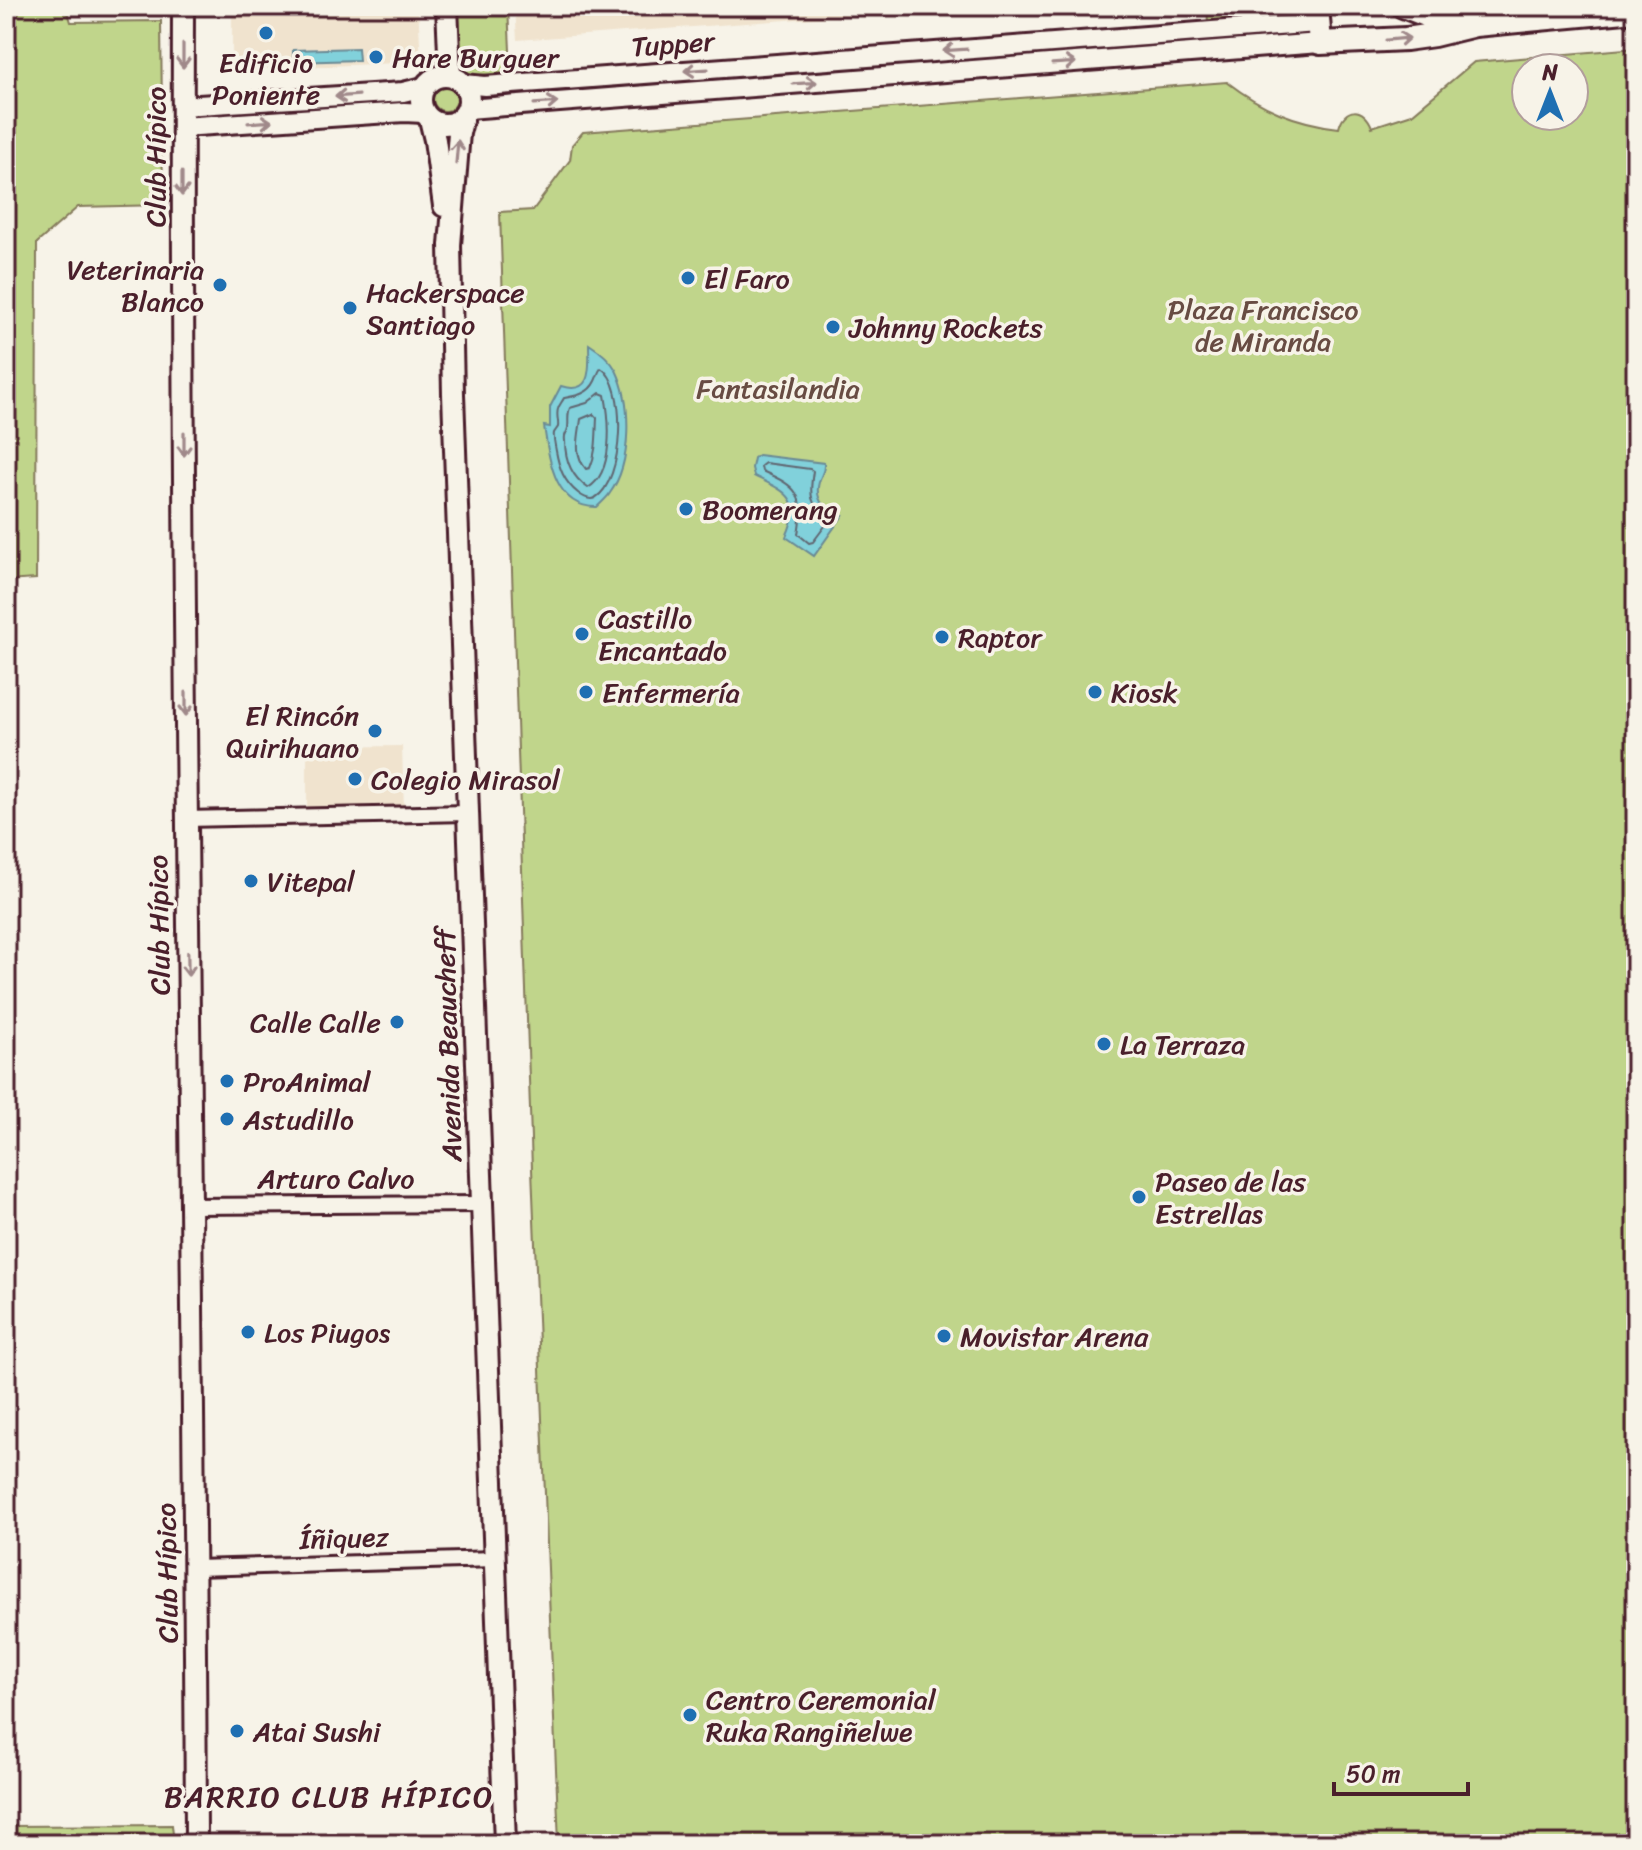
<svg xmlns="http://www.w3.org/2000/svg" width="1642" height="1850" viewBox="0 0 1642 1850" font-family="Sriracha,sans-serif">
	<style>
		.built { fill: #f0e3ce }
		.green { fill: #c0d58b; stroke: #857a5b; stroke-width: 2; fill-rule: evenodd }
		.water { fill: #81d1db; stroke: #6b8a95; stroke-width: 2 }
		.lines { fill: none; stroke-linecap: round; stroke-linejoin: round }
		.shore { stroke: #606671; stroke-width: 2 }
		.minor-casing { stroke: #4a1f2b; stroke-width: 20 }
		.tertiary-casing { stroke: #4a1f2b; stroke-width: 24 }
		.secondary-casing { stroke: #4a1f2b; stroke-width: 26 }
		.primary-casing { stroke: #4a1f2b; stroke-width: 28 }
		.minor { stroke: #f7f3e8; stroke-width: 14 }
		.tertiary { stroke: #f7f3e8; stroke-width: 18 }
		.secondary { stroke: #f7f3e8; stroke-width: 20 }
		.primary { stroke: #f7f3e8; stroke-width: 22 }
		.oneway { stroke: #a0898a }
		.poi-dot { fill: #1f6fb2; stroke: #f7f3e8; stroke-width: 3 }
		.labels { text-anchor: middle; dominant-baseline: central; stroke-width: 7; stroke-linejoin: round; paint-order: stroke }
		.street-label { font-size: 28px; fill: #4a1f2b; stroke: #f7f3e8 }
		.poi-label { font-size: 28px; fill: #4a1f2b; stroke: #f7f3e8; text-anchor: start }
		.park-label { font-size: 28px; fill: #684c43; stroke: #f7f3e8 }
		.neighbourhood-label { font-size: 30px; letter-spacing: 2px; fill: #4a1f2b; stroke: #f7f3e8 }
	</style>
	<rect width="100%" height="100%" fill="#f7f3e8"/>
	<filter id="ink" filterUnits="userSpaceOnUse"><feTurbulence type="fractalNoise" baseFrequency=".0125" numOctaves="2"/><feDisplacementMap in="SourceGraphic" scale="16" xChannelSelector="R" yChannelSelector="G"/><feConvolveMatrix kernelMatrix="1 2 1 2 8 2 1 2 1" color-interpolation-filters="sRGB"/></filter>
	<g filter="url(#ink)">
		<!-- built -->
		<path class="built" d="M 232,6 L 418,6 L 421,62 L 232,70 Z
			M 515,6 L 977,6 L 517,40 Z
			M 402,746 L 404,810 L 307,813 L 307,747 Z"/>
		<!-- green -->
		<path class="green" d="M 6,6 L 66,6 L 71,22 L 161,21 L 163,205 L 78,207 L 37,243 L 36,579 L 6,581 Z
			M 456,6 L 508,6 L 511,73 L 475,75 C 466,73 462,69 459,61 Z
			M 1207,6 L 1407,6 L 1208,23 Z
			M 1636,48 L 1636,1844 L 559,1844 L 532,1169 L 500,212 L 533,210 L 570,160 L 572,145 L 583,132 L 1227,82 C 1262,109 1296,123 1339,128 C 1344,106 1364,106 1372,127 L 1412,114 L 1474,62 ZM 1526,68 L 1574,68 L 1574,116 L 1526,116 Z
			M433 99a12 12 0 1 1 24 0a12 12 0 1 1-24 0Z
			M 6,1809 L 7,1826 L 172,1825 L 174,1844 L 6,1844 Z"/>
		<!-- water -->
		<path class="water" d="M 358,48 L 359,60 L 293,62 L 293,50 Z
			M 589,344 C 600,351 610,359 616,370 C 632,403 632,463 610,493 C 607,498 601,503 597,507 C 554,508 549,458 544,426 L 550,427 L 550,407 L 561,386 C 594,396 589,366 589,344 Z
			M 758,455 L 824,463 C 825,472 821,474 819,482 C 814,500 826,513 843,515 L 814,556 L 786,537 C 804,497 786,492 754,476 L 752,468 L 754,458 Z"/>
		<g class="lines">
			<!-- shore -->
			<path class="shore" d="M 601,368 C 628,384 624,482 595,498 C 589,501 583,497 578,493 C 564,482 559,468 556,451 C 555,445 553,438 554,433 C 555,431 557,429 558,427 C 559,422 556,415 558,409 C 559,405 562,402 564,398 C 576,396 589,394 595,381 C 597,377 598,372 601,368 Z
				M 600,393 L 605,395 C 610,421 614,473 588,488 C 572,477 565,460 565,441 C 564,432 566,437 568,428 C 569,421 567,415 570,408 L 587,403 Z
				M 593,414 L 597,418 C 596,435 597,452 590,468 L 586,469 C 573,454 579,436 581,419 Z
				M 765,463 L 810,469 L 813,471 C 809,497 810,502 828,522 L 813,542 L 809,543 L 798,534 C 805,494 798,487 762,471 L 761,466 Z"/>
			<!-- minor casing -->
			<g class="minor-casing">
				<path id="minor" d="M 186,819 L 468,813
					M 190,1206 L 482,1204
					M 195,1568 L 495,1559"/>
			</g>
			<!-- tertiary casing -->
			<g class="tertiary-casing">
				<path id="tertiary" d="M 464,84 L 485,86 L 512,84 L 1317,23
					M 183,106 L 403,92 L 424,87
					M 468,109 L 1320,43
					M 182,127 L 404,112 L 424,113"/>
			</g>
			<!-- secondary casing -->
			<g class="secondary-casing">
				<path id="secondary" d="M 183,6 C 181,619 194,1231 196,1844
					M 447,6 L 450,76
					M421 100a24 24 0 1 1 48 0a24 24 0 1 1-48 0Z
					M 463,117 L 459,133 L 450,245 L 453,394 L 505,1844
					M 430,119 L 435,140 L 444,206"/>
			</g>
			<!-- primary casing -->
			<g class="primary-casing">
				<path id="primary" d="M 1317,6 L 1320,43 L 1406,39 L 1434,35 L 1475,25 L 1636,10
					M 1403,6 L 1426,15 L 1470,24"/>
			</g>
			<!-- minor -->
			<use href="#minor" class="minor"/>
			<!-- tertiary -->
			<use href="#tertiary" class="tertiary"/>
			<!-- secondary -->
			<use href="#secondary" class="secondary"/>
			<!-- primary -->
			<use href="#primary" class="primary"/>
		</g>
		<!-- one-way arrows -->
		<defs><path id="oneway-shaft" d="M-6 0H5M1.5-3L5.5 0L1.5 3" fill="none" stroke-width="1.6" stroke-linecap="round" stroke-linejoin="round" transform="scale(2)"/></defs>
		<g class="oneway">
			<use href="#oneway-shaft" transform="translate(1398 39) rotate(-5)"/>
			<use href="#oneway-shaft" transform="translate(955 50) rotate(176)"/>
			<use href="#oneway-shaft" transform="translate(183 56) rotate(90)"/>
			<use href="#oneway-shaft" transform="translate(1064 63) rotate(-4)"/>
			<use href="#oneway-shaft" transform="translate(696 70) rotate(176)"/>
			<use href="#oneway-shaft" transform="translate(805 83) rotate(-4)"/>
			<use href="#oneway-shaft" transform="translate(347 96) rotate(176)"/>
			<use href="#oneway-shaft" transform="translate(546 103) rotate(-4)"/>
			<use href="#oneway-shaft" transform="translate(260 122) rotate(-4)"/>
			<use href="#oneway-shaft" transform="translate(457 152) rotate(-85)"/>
			<use href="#oneway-shaft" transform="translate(182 184) rotate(90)"/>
			<use href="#oneway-shaft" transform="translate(184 444) rotate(90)"/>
			<use href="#oneway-shaft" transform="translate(186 704) rotate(90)"/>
			<use href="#oneway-shaft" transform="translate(188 964) rotate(89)"/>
		</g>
	</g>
	<!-- markers -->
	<g class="poi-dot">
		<circle cx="266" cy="33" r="8"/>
		<circle cx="376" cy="57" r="8"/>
		<circle cx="688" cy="278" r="8"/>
		<circle cx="220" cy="285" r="8"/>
		<circle cx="350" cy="308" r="8"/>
		<circle cx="833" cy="327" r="8"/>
		<circle cx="686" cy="509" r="8"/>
		<circle cx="582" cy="634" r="8"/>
		<circle cx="942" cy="637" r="8"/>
		<circle cx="586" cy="692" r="8"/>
		<circle cx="1095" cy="692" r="8"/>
		<circle cx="375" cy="731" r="8"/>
		<circle cx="355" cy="779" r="8"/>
		<circle cx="251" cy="881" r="8"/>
		<circle cx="397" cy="1022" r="8"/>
		<circle cx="1104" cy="1044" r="8"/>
		<circle cx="227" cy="1081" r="8"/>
		<circle cx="227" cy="1119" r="8"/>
		<circle cx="1139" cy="1197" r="8"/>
		<circle cx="248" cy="1332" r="8"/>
		<circle cx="944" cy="1336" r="8"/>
		<circle cx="690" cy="1715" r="8"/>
		<circle cx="237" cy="1731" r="8"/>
	</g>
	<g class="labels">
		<!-- street labels -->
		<g class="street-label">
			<text transform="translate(673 44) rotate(-4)">Tupper</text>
			<text transform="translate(155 157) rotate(-90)">Club Hípico</text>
			<text transform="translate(159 925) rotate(-91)">Club Hípico</text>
			<text transform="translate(448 1045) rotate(-92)">Avenida Beaucheff</text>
			<text x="336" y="1178">Arturo Calvo</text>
			<text transform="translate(344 1538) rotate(-2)">Íñiquez</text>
			<text transform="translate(167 1573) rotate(-91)">Club Hípico</text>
		</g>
		<!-- poi labels -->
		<g class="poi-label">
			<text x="392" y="57">Hare Burguer</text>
			<text x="266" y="62" text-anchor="middle">Edificio<tspan x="266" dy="32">Poniente</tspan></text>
			<text x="204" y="269" text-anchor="end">Veterinaria<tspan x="204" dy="32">Blanco</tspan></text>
			<text x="704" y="278">El Faro</text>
			<text x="366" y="292">Hackerspace<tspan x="366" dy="32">Santiago</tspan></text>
			<text x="849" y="327">Johnny Rockets</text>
			<text x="702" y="509">Boomerang</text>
			<text x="598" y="618">Castillo<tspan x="598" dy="32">Encantado</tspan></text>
			<text x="958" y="637">Raptor</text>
			<text x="602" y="692">Enfermería</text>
			<text x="1111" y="692">Kiosk</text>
			<text x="359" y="715" text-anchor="end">El Rincón<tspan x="359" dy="32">Quirihuano</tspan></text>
			<text x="371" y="779">Colegio Mirasol</text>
			<text x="267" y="881">Vitepal</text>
			<text x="381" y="1022" text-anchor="end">Calle Calle</text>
			<text x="1120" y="1044">La Terraza</text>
			<text x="243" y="1081">ProAnimal</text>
			<text x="243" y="1119">Astudillo</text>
			<text x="1155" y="1181">Paseo de las<tspan x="1155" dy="32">Estrellas</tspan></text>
			<text x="264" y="1332">Los Piugos</text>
			<text x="960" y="1336">Movistar Arena</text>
			<text x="706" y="1699">Centro Ceremonial<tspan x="706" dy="32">Ruka Rangiñelwe</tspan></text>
			<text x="253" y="1731">Atai Sushi</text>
		</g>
		<!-- park labels -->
		<g class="park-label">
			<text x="1263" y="309">Plaza Francisco<tspan x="1263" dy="32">de Miranda</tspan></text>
			<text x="778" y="388">Fantasilandia</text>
		</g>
		<!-- neighbourhood labels -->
		<g class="neighbourhood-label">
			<text x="329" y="1797">BARRIO CLUB HÍPICO</text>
		</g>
	</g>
	<!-- margin -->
	<rect width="1642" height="1850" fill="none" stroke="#f7f3e8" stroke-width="32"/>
	<rect x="16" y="16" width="1610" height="1818" fill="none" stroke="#4a1f2b" stroke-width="3" filter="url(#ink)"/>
	<!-- north arrow -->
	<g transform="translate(1550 92)"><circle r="38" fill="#f7f3e8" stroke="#b29e9c" stroke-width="2"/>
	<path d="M0-6L14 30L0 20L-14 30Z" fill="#1f6fb2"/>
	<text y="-12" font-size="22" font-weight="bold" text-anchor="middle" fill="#4a1f2b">N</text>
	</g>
	<!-- scale -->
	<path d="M1334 1782v12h134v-12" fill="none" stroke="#4a1f2b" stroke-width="4"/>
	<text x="1346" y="1782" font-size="24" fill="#4a1f2b" stroke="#f7f3e8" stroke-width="6" paint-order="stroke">50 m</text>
</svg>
